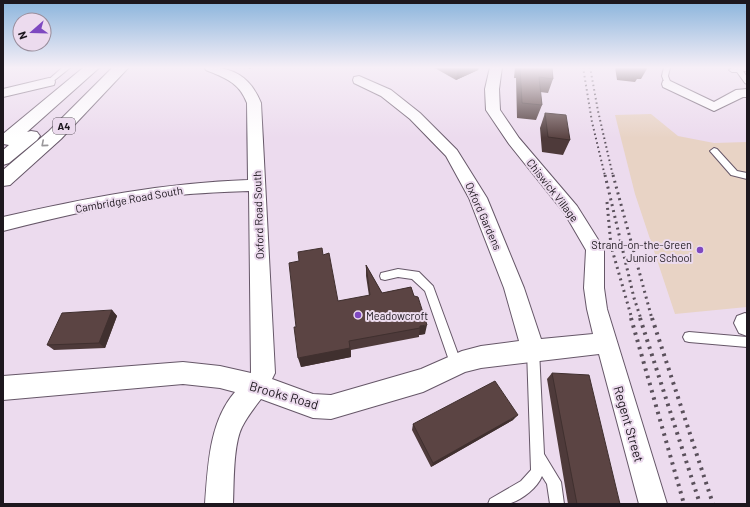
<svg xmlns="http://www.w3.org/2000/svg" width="750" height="507" viewBox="0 0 750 507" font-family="Barlow,sans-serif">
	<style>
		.education { fill: #e8d3c5 }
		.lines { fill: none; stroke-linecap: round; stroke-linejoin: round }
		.lane-casing { stroke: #665768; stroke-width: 2 }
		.street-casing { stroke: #665768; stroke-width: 2 }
		.highway-casing { stroke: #665768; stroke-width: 2 }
		.lane { fill: #fff; fill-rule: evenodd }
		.street { fill: #fff; fill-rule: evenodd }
		.highway { fill: #fff; fill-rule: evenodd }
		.rail-far2 { stroke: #5a505b; stroke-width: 2; stroke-dasharray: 1.5 3; stroke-linecap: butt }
		.rail-far1 { stroke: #5a505b; stroke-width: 3; stroke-dasharray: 2 4; stroke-linecap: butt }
		.rail { stroke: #5a505b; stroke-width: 4; stroke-dasharray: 2.5 5; stroke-linecap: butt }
		.wall { fill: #4e3a3a }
		.shaded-wall { fill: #40302f }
		.building { fill: #5b4443; stroke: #40302f }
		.oneway { stroke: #99979a }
		.poi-dot { fill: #7e49c0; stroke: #ecdbee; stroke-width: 1.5 }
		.labels { text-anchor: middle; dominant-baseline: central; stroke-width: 4; stroke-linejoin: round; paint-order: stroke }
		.shield { fill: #ecdbee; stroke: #5b525c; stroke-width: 1 }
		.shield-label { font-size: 10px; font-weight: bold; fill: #1d171e }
		.street-label { font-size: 11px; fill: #1d171e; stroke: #ecdbee }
		.poi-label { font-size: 11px; fill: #1d171e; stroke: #ecdbee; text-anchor: end }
		.near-street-label { font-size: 13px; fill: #1d171e; stroke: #ecdbee }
	</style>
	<rect width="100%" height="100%" fill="#ecdbee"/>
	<!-- education -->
	<path class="education" d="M 651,114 L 678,136 L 714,143 L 747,142 L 747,307 L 675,314 L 635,194 L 615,115 Z"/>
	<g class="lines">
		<!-- lane casing -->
		<g class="lane-casing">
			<path id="lane" d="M 63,67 L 71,67 L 51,83 L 47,83 L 47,81 Z
				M 664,67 L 670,67 L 668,76 L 671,84 L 670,85 L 665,84 L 662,76 Z
				M 747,67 L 747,71 L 743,71 L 747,77 L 747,84 L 745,83 L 737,72 L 732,72 L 729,70 L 732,68 Z
				M 714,148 L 717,149 L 737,171 L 747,173 L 747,179 L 731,175 L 710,151 Z
				M 398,269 L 419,272 L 433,286 L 462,365 L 460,369 L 456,371 L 452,369 L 425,291 L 412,279 L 398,277 L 385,280 L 381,279 L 380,276 L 381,273 Z
				M 689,332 L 747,337 L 747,347 L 689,342 L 685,341 L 683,337 L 685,333 Z
				M 533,344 L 537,346 L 539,350 L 544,454 L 561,482 L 564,504 L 550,504 L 547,484 L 542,476 C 537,488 523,499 511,503 C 504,506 494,504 488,504 L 490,499 L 521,481 L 531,470 L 527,350 L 529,346 Z"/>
		</g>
		<!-- street casing -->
		<g class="street-casing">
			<path id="street" d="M 204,67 C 233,67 250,76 261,103 L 275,373 L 272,379 L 313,394 L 331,395 L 421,369 L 462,351 L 481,346 L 519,341 L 504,288 L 469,198 L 446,156 L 410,119 L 381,96 L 354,83 L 353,80 L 354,77 L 359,76 L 391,90 L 420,113 L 457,150 L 487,198 L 524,288 L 541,339 L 593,334 L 587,309 L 584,288 L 586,250 L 565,214 L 509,144 L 486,110 L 485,89 L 490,67 L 502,67 L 499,89 L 500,110 L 519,138 L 577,206 L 604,249 L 604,288 L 607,309 L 667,504 L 639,504 L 599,354 L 481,368 L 465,372 L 423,392 L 331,419 L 313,418 L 261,399 C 254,408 247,417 242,427 C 233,445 234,483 233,504 L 205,504 C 208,466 209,422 235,392 L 220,388 L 183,384 L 3,400 L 3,376 L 183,362 L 220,366 L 251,373 L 249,191 C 222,192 196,193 170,196 C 113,204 58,217 3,231 L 3,217 C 87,198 162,183 248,180 L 247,103 C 239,82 225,78 206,70 Z
				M 49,78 L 54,79 L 55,82 L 54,85 L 3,97 L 3,89 Z
				M 668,80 L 714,102 L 736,90 L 747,89 L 747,97 L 743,97 L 714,111 L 663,87 L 662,84 L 663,81 Z
				M 745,313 L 747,314 L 747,336 L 739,333 L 734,323 L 737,316 Z"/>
		</g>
		<!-- highway casing -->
		<g class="highway-casing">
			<path id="highway" d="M 84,67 L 100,67 L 27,132 L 31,131 L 37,132 L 40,136 L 37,140 L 9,163 L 3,165 L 3,150 L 9,145 L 3,144 L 3,134 Z
				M 113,67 L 129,67 L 61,139 L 10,185 L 3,186 L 3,170 L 49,131 Z"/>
		</g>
		<!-- lane -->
		<use href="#lane" class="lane"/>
		<!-- street -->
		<use href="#street" class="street"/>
		<!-- highway -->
		<use href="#highway" class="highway"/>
		<!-- rail-far2 -->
		<path class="rail-far2" d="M 583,67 L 592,122 L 605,176
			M 590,67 L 598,111 L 613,176"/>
		<!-- rail-far1 -->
		<path class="rail-far1" d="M 605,175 L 634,298 L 641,319
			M 613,175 L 652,319
			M 607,202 L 611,246 L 632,319"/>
		<!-- rail -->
		<path class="rail" d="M 631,318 L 684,504
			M 640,318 L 700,504
			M 652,318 L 713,504"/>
	</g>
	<!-- wall -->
	<path class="wall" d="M 433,67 L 479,67 L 478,70 L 456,80 Z
		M 515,67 L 552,67 L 553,79 L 548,93 L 540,92 L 542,105 L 536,120 L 517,118 L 516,78 L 514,78 Z
		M 615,67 L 648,67 L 641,79 L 637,79 L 635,82 L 617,80 Z
		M 545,113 L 570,140 L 563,155 L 542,152 L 540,128 Z
		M 299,261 L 338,301 L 369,296 L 366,276 L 366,265 L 382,293 L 411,287 L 425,334 L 419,335 L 419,337 L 351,350 L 351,357 L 301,367 L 296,327 Z
		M 112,310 L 117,316 L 105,348 L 54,350 L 47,345 Z
		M 552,373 L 620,504 L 568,504 L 547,379 Z
		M 513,420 L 431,467 L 412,430 L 413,424 Z"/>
	<!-- shaded-wall -->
	<path class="shaded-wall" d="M 248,67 L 256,67 L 249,69 Z
		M 461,67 L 479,67 L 478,70 L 456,80 L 458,69 Z
		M 112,310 L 117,316 L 105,348 L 99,343 Z
		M 427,325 L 425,334 L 419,335 L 420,328 L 420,326 Z
		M 350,348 L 351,357 L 301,367 L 298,358 Z
		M 518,415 L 513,420 L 431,467 L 433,463 Z"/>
	<!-- building -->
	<path class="building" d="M 520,67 L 552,67 L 553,79 L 539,77 L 542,105 L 522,103 Z
		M 545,113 L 566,115 L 570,140 L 548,137 Z
		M 322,248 L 323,255 L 329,253 L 338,301 L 370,295 L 366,265 L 382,293 L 411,287 L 414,296 L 418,297 L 427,325 L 420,326 L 420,328 L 349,341 L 350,348 L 298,358 L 294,327 L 296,327 L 289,263 L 299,261 L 298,252 Z
		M 112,310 L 99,343 L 47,345 L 62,313 Z
		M 552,373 L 589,375 L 620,504 L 577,504 Z
		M 495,381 L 518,415 L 433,463 L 413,424 Z"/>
	<!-- one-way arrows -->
	<defs><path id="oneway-chevron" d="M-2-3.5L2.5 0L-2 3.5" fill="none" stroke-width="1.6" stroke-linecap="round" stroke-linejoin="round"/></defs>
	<use class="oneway" href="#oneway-chevron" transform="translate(44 144) rotate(139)"/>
	<!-- sky -->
	<linearGradient id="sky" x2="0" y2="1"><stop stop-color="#8ab4dc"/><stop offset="0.49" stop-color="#f6eff7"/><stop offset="1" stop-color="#f6eff7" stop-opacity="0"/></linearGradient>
	<rect width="750" height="138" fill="url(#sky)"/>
	<!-- markers -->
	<g class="poi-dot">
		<circle cx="700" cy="250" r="4"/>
		<circle cx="358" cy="315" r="4"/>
	</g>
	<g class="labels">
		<!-- shield labels -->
		<rect class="shield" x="53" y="118" width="22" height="16" rx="3"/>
		<g class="shield-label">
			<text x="64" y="126">A4</text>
		</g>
		<!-- street labels -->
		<g class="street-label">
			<text transform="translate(553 190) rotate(52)">Chiswick Village</text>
			<text transform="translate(129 199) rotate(-10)">Cambridge Road South</text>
			<text transform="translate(258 215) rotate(-92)">Oxford Road South</text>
			<text transform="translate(484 216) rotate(66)">Oxford Gardens</text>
		</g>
		<!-- poi labels -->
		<g class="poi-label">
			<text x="692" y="244">Strand-on-the-Green<tspan x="692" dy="13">Junior School</tspan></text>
			<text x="366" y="315" text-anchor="start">Meadowcroft</text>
		</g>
		<!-- near-street labels -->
		<g class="near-street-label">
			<text transform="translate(284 395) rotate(16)">Brooks Road</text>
			<text transform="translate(629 424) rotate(74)">Regent Street</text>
		</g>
	</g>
	<!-- border -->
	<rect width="750" height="507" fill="none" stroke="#1d171e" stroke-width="8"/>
	<!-- north arrow -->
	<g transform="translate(32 32) rotate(250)"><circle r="19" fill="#ecdbee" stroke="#998d9b"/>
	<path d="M0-3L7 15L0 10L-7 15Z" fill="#7e49c0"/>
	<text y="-6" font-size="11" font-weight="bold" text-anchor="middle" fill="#1d171e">N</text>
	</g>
</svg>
